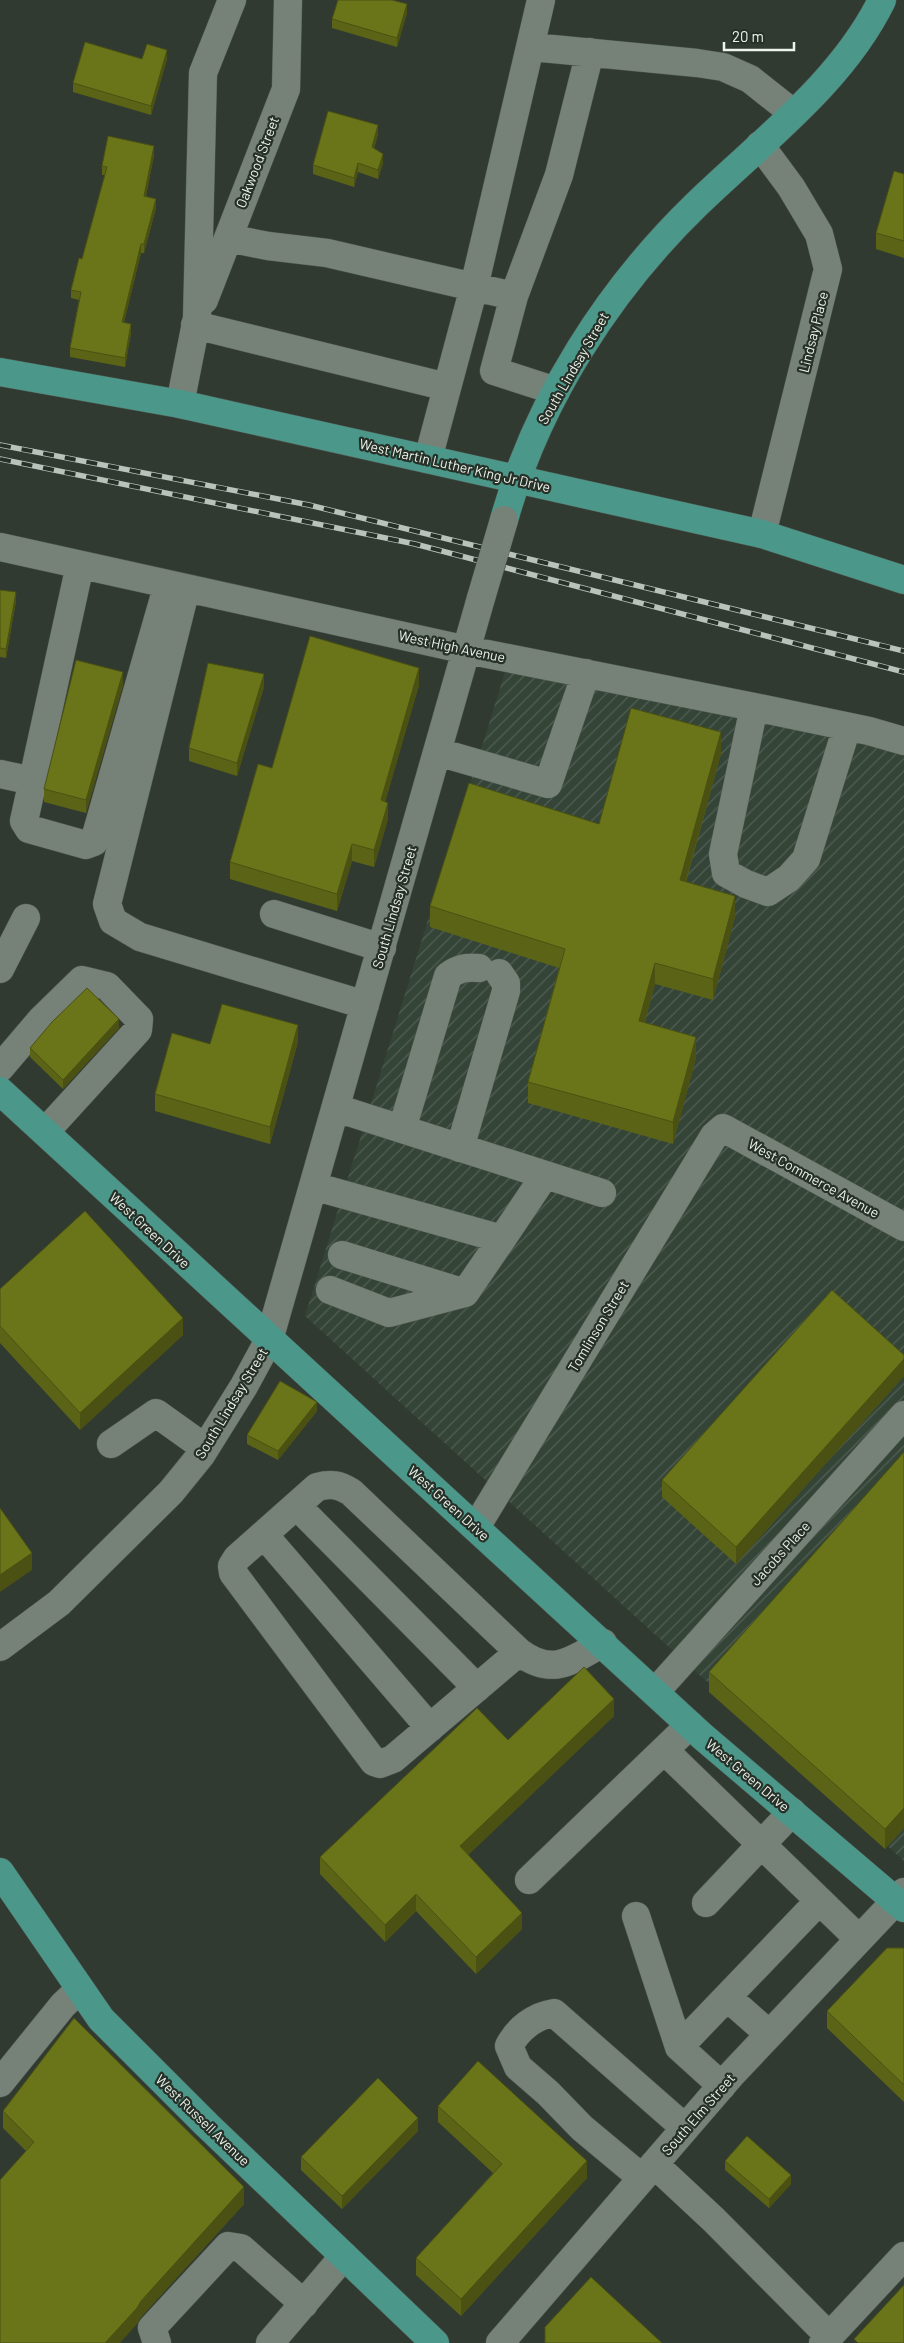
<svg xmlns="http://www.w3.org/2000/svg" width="904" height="2343" viewBox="0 0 904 2343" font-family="Barlow,sans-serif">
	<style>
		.industrial { fill: url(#industrial-furrows) }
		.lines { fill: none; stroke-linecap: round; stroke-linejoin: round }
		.minor-casing { stroke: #4f5850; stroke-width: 29 }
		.major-casing { stroke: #4f5850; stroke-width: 29 }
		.minor { stroke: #768278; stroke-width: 28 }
		.major { stroke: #4b988b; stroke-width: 28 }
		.rail-casing { stroke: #bac2bb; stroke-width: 5.5 }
		.rail { stroke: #263027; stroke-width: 4; stroke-dasharray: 11; stroke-linecap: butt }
		.minor-bridge-casing { stroke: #4f5850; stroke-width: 29; stroke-linecap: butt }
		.minor-bridge { stroke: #768278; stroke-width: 28 }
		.wall { fill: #5b6416 }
		.shaded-wall { fill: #4a5112 }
		.building { fill: #6a7419; stroke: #4a5112 }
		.labels { text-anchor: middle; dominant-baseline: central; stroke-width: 4.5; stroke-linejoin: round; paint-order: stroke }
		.street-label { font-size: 14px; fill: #edf3ed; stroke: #263027 }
	</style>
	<defs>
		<pattern id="industrial-furrows" width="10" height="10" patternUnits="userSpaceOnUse" patternTransform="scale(1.25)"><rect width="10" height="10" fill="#344437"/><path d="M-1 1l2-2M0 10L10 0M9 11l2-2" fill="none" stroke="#525f54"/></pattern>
	</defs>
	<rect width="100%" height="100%" fill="#303a31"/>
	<!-- industrial -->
	<path class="industrial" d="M 505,672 L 904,751 L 904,1861 L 305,1316 Z"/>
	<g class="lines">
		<!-- minor casing -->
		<g class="minor-casing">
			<path id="minor" d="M 541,0 L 474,287 L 514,296 L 559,175 L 590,52
				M 532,47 L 697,63 L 723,67 L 750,79 L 793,113
				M 760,145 L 791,187 L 819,234 L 828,269 L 762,534
				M 228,238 L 268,246 L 327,253 L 474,287 L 428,459
				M 514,296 L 494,371 L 556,391
				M 204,300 L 286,89 L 288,0
				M 195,325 L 447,387
				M 180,404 L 197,318 L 203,73 L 232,0
				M 0,547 L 467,650 L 754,707 L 869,731 L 904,741
				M 80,565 L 24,821 L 29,829 L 86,845 L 94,842 L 168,584
				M 186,588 L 107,904 L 113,921 L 140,937 L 365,1005
				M 754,707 L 723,854 L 726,873 L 746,884 L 768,892 L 789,878 L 806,859 L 847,727
				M 438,752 L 548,784 L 586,673
				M 0,774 L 33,781
				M 274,914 L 382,948
				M 0,969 L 26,918
				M 0,1068 L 41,1020 L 82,980 L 107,986 L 139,1019 L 138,1030 L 45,1132
				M 336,1108 L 602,1193
				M 402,1129 L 448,976 C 459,968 466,967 479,968
				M 460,1148 L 506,991 L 506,983 L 499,973
				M 313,1186 L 502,1239 L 545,1175
				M 330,1290 L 389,1313 L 465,1293 L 342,1255
				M 465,1293 L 502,1239
				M 111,1444 L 156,1413 L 205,1448
				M 297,1506 L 477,1688
				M 476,1527 L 714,1136 L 723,1128 L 904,1227
				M 264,1535 L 430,1728
				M 0,1647 L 59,1603 L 171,1492 L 201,1455 L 244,1386 L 269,1340 L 481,598
				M 519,1652 L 393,1759 L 380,1764 L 374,1762 L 233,1573 L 232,1566 L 237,1558 L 317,1487 C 332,1483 339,1485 351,1492 L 519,1652 C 553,1677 570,1661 603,1643
				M 656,1691 L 904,1415
				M 664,1750 L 859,1939
				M 529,1880 L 690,1725
				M 706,1903 L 792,1812
				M 636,1916 L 679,2047
				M 727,1997 L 769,2034
				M 0,2083 L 63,2005 L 80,1989
				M 722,2086 L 679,2047 L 819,1901
				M 654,2164 L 714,2220 L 829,2336
				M 642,2178 L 582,2128 L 548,2093 L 518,2067 L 509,2046 C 518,2029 534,2016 554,2013 L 685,2128
				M 157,2343 L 152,2328 L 228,2246 L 241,2248 L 304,2304
				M 270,2343 L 344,2256
				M 500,2343 L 731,2075 L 904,1892
				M 823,2343 L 904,2256"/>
		</g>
		<!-- major casing -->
		<g class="major-casing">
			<path id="major" d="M 0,372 L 180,404 L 762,534 L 904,580
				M 504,520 C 537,401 609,289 697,204 C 762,141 842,82 882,0
				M 0,1091 L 702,1736 L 904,1908
				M 0,1872 L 101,2019 L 207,2125 L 435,2343"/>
		</g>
		<!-- minor -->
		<use href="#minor" class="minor"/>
		<!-- major -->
		<use href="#major" class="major"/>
		<!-- rail casing -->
		<g class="rail-casing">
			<path id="rail" d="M 0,445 L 309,505 L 904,651
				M 0,459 L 415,544 L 904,672"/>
		</g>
		<!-- rail -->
		<use href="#rail" class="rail"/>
		<!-- minor-bridge casing -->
		<g class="minor-bridge-casing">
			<path id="minor-bridge" d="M 481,598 L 504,520"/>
		</g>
		<!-- minor-bridge -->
		<use href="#minor-bridge" class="minor-bridge"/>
	</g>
	<!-- wall -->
	<path class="wall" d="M 407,13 L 397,47 L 332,28 L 332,19 Z
		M 142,59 L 167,59 L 151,115 L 73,92 L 73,83 Z
		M 378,134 L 374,149 L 383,163 L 378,179 L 358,172 L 354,187 L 313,174 L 313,165 Z
		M 154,155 L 146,196 L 156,208 L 144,253 L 141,253 L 124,322 L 131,333 L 125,367 L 70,357 L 70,348 L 79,300 L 71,298 L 71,290 L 82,259 L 105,175 L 102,175 L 102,166 Z
		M 904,174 L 904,258 L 876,249 L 876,233 Z
		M 0,590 L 16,601 L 6,658 L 0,657 Z
		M 123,685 L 86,813 L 44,802 L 44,789 Z
		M 419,685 L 385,802 L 388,819 L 374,867 L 352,861 L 337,911 L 230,879 L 230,862 L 272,768 Z
		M 264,687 L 237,776 L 189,761 L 189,748 Z
		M 721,754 L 686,882 L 735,917 L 713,1000 L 655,984 L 645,1022 L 696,1058 L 673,1144 L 528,1103 L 528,1082 L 559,968 L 430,927 L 430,906 L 599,824 Z
		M 119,1028 L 63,1089 L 30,1057 L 30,1048 Z
		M 298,1042 L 270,1144 L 155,1111 L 155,1094 L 210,1044 Z
		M 0,1289 L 183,1335 L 80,1430 L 0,1343 Z
		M 904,1355 L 904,1376 L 736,1564 L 662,1497 L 662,1480 Z
		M 317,1411 L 278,1460 L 247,1444 L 247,1435 Z
		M 904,1452 L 904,1828 L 885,1849 L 709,1692 L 709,1672 Z
		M 614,1716 L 468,1855 L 522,1929 L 476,1974 L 416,1911 L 385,1942 L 320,1874 L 320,1857 Z
		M 904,1948 L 904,2102 L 827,2028 L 827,2011 Z
		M 438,2106 L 587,2178 L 461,2316 L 416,2275 L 416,2258 L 493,2173 L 438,2122 Z
		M 3,2111 L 244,2204 L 141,2317 L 137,2324 L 26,2151 L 3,2128 Z
		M 418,2131 L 342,2209 L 301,2170 L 301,2157 Z
		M 725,2161 L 791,2184 L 769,2208 L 725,2170 Z"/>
	<!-- shaded-wall -->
	<path class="shaded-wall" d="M 407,4 L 407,13 L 397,47 L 397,38 Z
		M 167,50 L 167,59 L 151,115 L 151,106 Z
		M 378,125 L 378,134 L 372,156 L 372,147 Z
		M 154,146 L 154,155 L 144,205 L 144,196 Z
		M 383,154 L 383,163 L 378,179 L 378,170 Z
		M 358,163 L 358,172 L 354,187 L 354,178 Z
		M 156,199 L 156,208 L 144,253 L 144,244 Z
		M 141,244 L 141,253 L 122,331 L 122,322 Z
		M 131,324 L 131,333 L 125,367 L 125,358 Z
		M 16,592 L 16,601 L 6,658 L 6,649 Z
		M 419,668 L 419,685 L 381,817 L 381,800 Z
		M 123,672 L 123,685 L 86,813 L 86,800 Z
		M 264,674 L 264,687 L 237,776 L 237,763 Z
		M 721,732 L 721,754 L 680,901 L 680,880 Z
		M 388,803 L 388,819 L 374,867 L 374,850 Z
		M 352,844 L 352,861 L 337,911 L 337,894 Z
		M 735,896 L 735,917 L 713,1000 L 713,979 Z
		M 655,963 L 655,984 L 639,1042 L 639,1021 Z
		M 119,1019 L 119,1028 L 63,1089 L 63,1080 Z
		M 298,1025 L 298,1042 L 270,1144 L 270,1127 Z
		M 696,1037 L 696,1058 L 673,1144 L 673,1122 Z
		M 183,1318 L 183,1335 L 80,1430 L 80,1413 Z
		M 904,1359 L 904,1376 L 736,1564 L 736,1547 Z
		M 317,1402 L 317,1411 L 278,1460 L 278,1451 Z
		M 32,1553 L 32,1570 L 0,1592 L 0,1575 Z
		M 614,1699 L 614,1716 L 460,1863 L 460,1846 Z
		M 904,1808 L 904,1828 L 885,1849 L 885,1829 Z
		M 416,1894 L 416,1911 L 385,1942 L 385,1925 Z
		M 522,1913 L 522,1929 L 476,1974 L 476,1957 Z
		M 418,2118 L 418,2131 L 342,2209 L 342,2196 Z
		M 587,2161 L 587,2178 L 461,2316 L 461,2299 Z
		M 791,2175 L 791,2184 L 769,2208 L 769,2199 Z
		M 244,2187 L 244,2204 L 141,2317 L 137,2324 L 120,2343 L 105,2343 L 141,2301 Z"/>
	<!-- building -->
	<path class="building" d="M 338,0 L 392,0 L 407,4 L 397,38 L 332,19 Z
		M 85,42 L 142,59 L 147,44 L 167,50 L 151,106 L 73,83 Z
		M 328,111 L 378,125 L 372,147 L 383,154 L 378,170 L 358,163 L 354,178 L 313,165 Z
		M 108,136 L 154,146 L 144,196 L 156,199 L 144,244 L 141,244 L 122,322 L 131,324 L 125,358 L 70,348 L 81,292 L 71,290 L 79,258 L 82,259 L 107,167 L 102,166 Z
		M 894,171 L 904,174 L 904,241 L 876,233 Z
		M 0,590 L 16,592 L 6,649 L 0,648 Z
		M 310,636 L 419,668 L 381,800 L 388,803 L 374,850 L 352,844 L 337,894 L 230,862 L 258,764 L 272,768 Z
		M 76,660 L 123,672 L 86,800 L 44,789 Z
		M 208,663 L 264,674 L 237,763 L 189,748 Z
		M 631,708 L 721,732 L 680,880 L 735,896 L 713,979 L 655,963 L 639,1021 L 696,1037 L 673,1122 L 528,1082 L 565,949 L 430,906 L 469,783 L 599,824 Z
		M 87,988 L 119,1019 L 63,1080 L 30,1048 L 52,1022 Z
		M 222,1004 L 298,1025 L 270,1127 L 155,1094 L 172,1033 L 210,1044 Z
		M 85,1211 L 183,1318 L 80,1413 L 0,1326 L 0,1289 Z
		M 832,1290 L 904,1355 L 904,1359 L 736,1547 L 662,1480 Z
		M 280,1381 L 317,1402 L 278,1451 L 247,1435 Z
		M 904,1452 L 904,1808 L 885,1829 L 709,1672 Z
		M 0,1508 L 32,1553 L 0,1575 Z
		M 584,1667 L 614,1699 L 460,1846 L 522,1913 L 476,1957 L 416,1894 L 385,1925 L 320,1857 L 477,1708 L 508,1740 Z
		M 887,1948 L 904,1948 L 904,2085 L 827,2011 Z
		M 74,2018 L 244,2187 L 141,2301 L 137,2308 L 105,2343 L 0,2343 L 0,2180 L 34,2142 L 3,2111 Z
		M 478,2061 L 587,2161 L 461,2299 L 416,2258 L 502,2164 L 438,2106 Z
		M 378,2078 L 418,2118 L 342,2196 L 301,2157 Z
		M 747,2136 L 791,2175 L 769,2199 L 725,2161 Z
		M 591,2277 L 662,2343 L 545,2343 L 545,2327 Z
		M 904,2285 L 904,2343 L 858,2343 L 854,2339 Z"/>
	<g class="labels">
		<!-- street labels -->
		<g class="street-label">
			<text transform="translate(257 162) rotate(-69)">Oakwood Street</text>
			<text transform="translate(813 332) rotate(-76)">Lindsay Place</text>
			<text transform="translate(573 368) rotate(-60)">South Lindsay Street</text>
			<text transform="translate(455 465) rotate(13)">West Martin Luther King Jr Drive</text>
			<text transform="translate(452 646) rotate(12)">West High Avenue</text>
			<text transform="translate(394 907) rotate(-74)">South Lindsay Street</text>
			<text transform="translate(814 1178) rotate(29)">West Commerce Avenue</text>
			<text transform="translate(150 1230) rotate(43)">West Green Drive</text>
			<text transform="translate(598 1326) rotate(-59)">Tomlinson Street</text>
			<text transform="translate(231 1403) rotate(-59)">South Lindsay Street</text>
			<text transform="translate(449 1503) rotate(42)">West Green Drive</text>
			<text transform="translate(780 1553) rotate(-48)">Jacobs Place</text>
			<text transform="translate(748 1775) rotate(40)">West Green Drive</text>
			<text transform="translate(698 2114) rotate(-49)">South Elm Street</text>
			<text transform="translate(203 2120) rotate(44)">West Russell Avenue</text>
		</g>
	</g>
	<!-- scale -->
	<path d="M724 42v8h70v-8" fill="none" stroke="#edf3ed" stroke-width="2.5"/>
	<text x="732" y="42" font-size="15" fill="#edf3ed" stroke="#263027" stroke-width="4" paint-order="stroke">20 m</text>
</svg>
